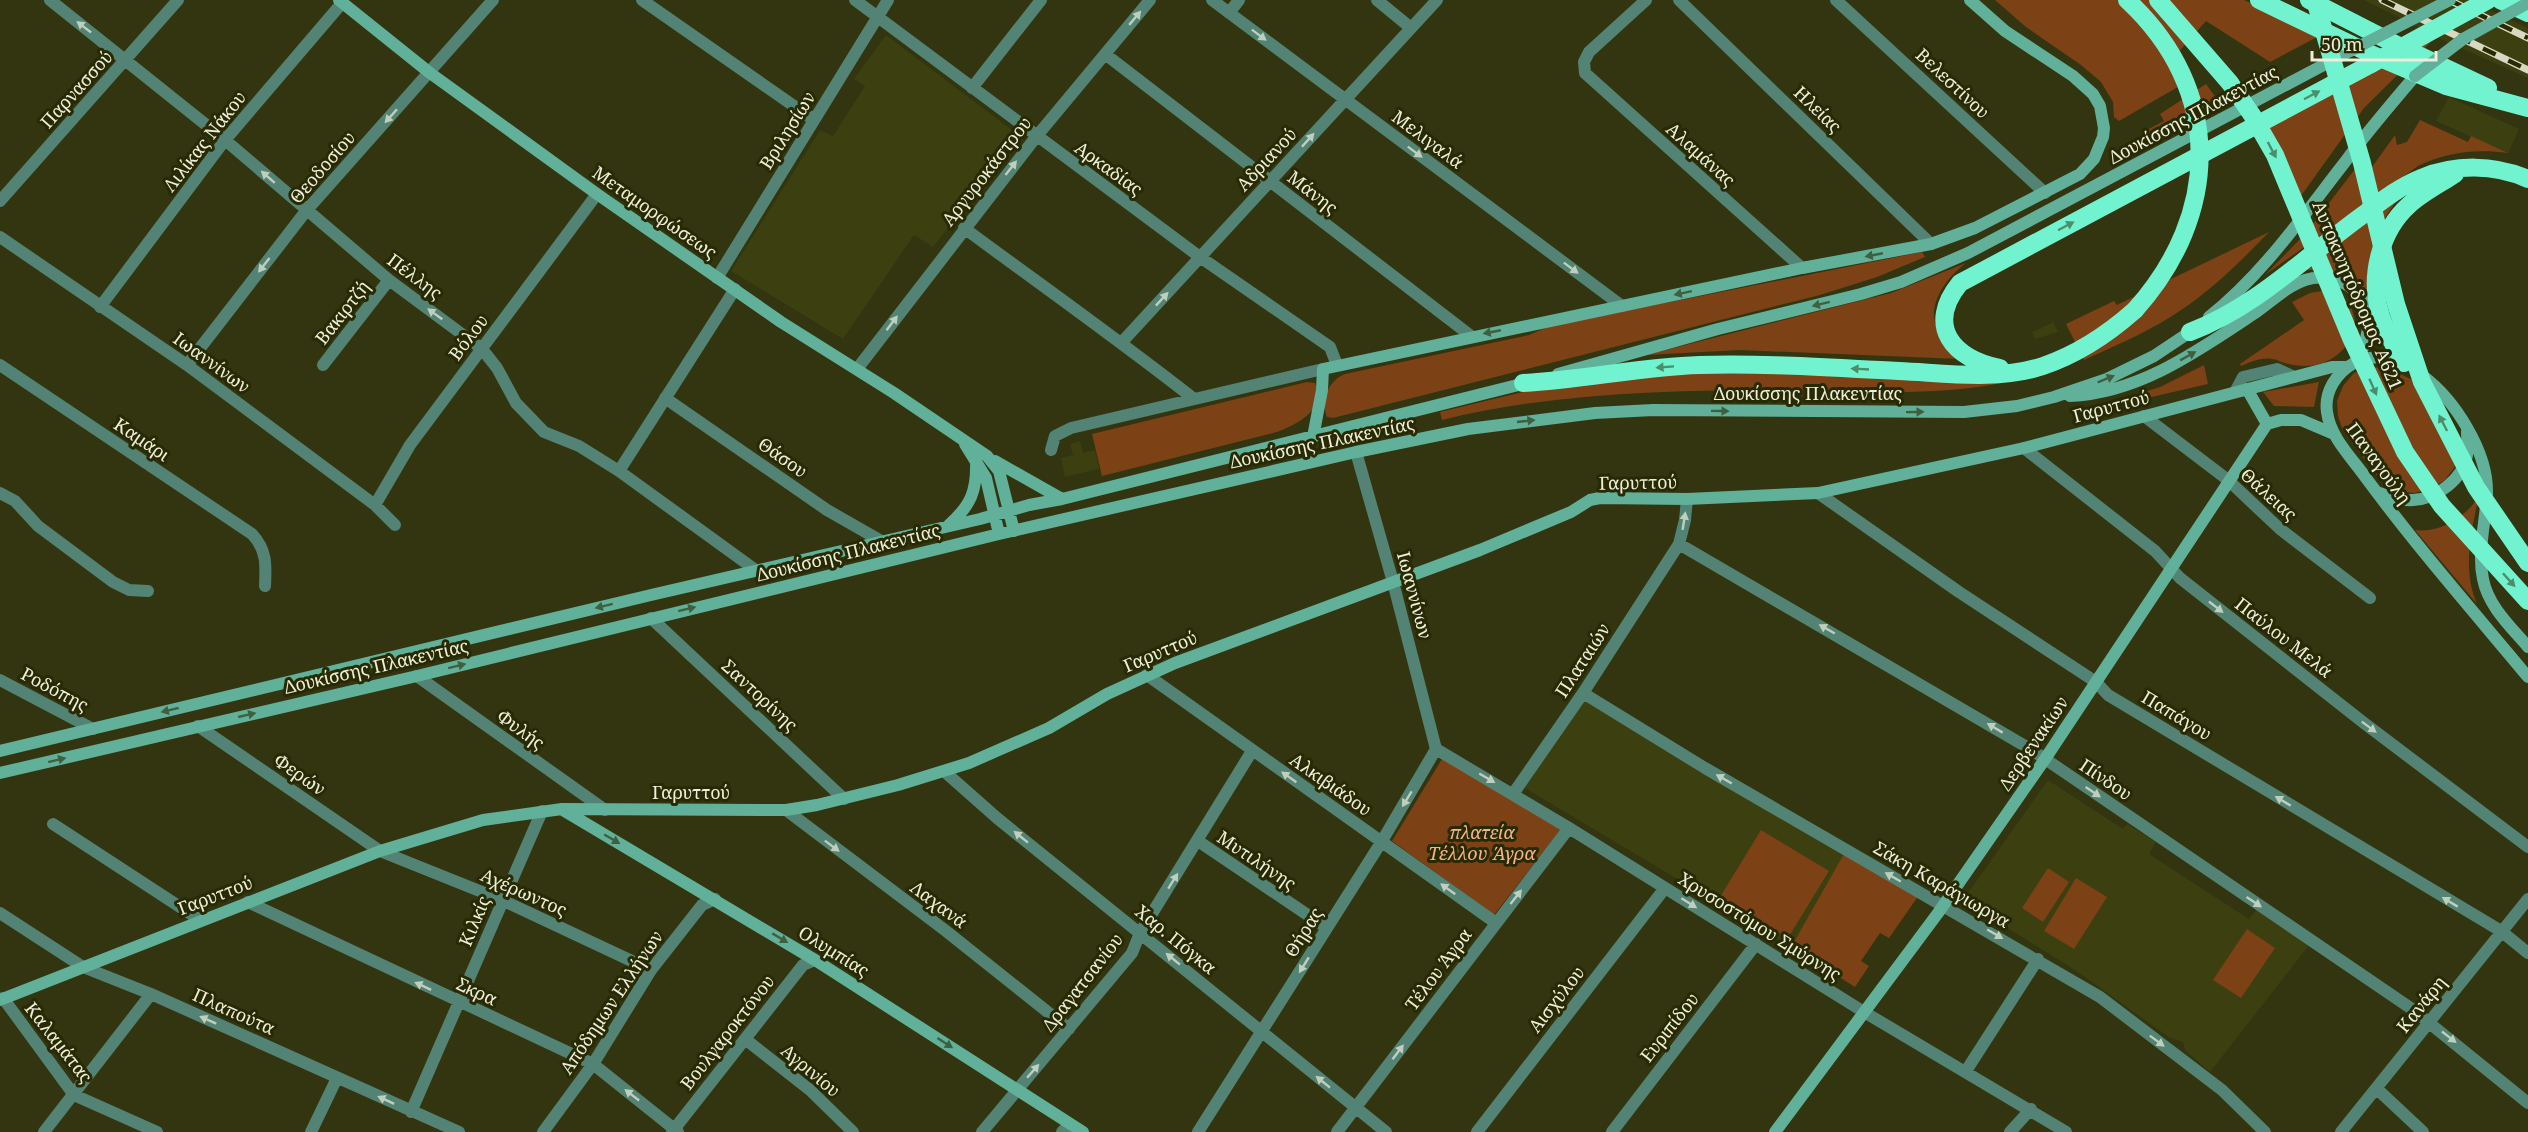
<svg xmlns="http://www.w3.org/2000/svg" width="2528" height="1132" viewBox="0 0 2528 1132" font-family="'Noto Serif',serif">
	<style>
		.built { fill: #3c3f10 }
		.green { fill: #7d4116 }
		.lines { fill: none; stroke-linecap: round; stroke-linejoin: round }
		.street { stroke: #538374; stroke-width: 12 }
		.secondary { stroke: #61b099; stroke-width: 12 }
		.highway { stroke: #72f3cf; stroke-width: 18 }
		.rail-casing { stroke: #d7d9c2; stroke-width: 7 }
		.rail { stroke: #282a04; stroke-width: 4.5; stroke-dasharray: 14; stroke-linecap: butt }
		.secondary-bridge { stroke: #61b099; stroke-width: 12 }
		.highway-bridge { stroke: #72f3cf; stroke-width: 18 }
		.oneway { fill: #bfcfbb }
		.oneway2 { fill: #4d8e6a }
		.oneway3 { fill: #3f6040 }
		.labels { text-anchor: middle; dominant-baseline: central; stroke-width: 6; stroke-linejoin: round; paint-order: stroke }
		.street-label { font-size: 18px; fill: #edefda; stroke: #282a04 }
		.park-label { font-size: 18px; font-style: italic; fill: #f5b38b; stroke: #282a04 }
	</style>
	<rect width="100%" height="100%" fill="#32350f"/>
	<!-- built -->
	<path class="built" d="M 2364,0 L 2467,0 L 2528,28 L 2528,78 L 2443,40 Z
		M 886,35 L 1020,136 L 933,247 L 914,235 L 843,339 L 731,271 L 820,130 L 833,136 L 865,86 L 854,79 Z
		M 2449,97 L 2519,129 L 2508,153 L 2436,121 Z
		M 2053,322 L 2058,332 L 2035,339 L 2032,332 Z
		M 1080,441 L 1083,453 L 1095,450 L 1099,469 L 1065,477 L 1061,458 L 1073,455 L 1070,444 Z
		M 1586,697 L 1845,852 L 1791,947 L 1525,788 Z
		M 2048,780 L 2123,829 L 2127,824 L 2156,842 L 2149,854 L 2249,919 L 2257,909 L 2310,944 L 2210,1072 L 2185,1050 L 2183,1042 L 2170,1038 L 2075,970 L 1963,900 Z"/>
	<!-- green -->
	<path class="green" d="M 1995,0 L 2244,0 L 2321,35 L 2270,62 L 2206,21 L 2175,56 L 2190,80 L 2119,121 L 2114,117 L 2113,102 L 2101,82 L 2081,65 L 2026,27 Z
		M 2445,28 L 2364,108 L 2298,200 L 2266,124 Z
		M 2206,84 L 2219,102 L 2150,140 L 2145,131 L 2164,121 L 2160,114 Z
		M 2420,120 L 2468,142 L 2471,136 L 2508,153 C 2475,149 2448,152 2418,166 L 2265,275 L 2306,233 L 2365,156 L 2372,167 L 2395,135 L 2397,145 L 2407,142 Z
		M 2403,193 C 2372,230 2365,259 2370,307 L 2314,270 L 2295,269 Z
		M 2269,232 C 2243,259 2217,285 2187,306 C 2155,329 2119,344 2084,360 L 2066,324 L 2114,301 L 2117,305 Z
		M 1922,252 L 1925,257 L 1877,277 L 1820,295 L 1333,418 L 1327,417 C 1320,400 1329,380 1345,374 L 1529,335 L 1550,326 Z
		M 1966,263 C 1946,278 1924,307 1939,332 C 1945,342 1953,350 1960,359 L 1740,350 L 1646,355 L 1891,293 Z
		M 2322,291 C 2334,295 2347,297 2352,310 C 2357,322 2355,335 2347,345 C 2331,365 2309,370 2285,363 C 2280,362 2277,359 2272,359 C 2261,357 2251,362 2241,366 L 2240,364 L 2304,320 L 2292,302 L 2310,293 Z
		M 2204,365 L 2208,384 L 2069,416 L 2160,387 Z
		M 2372,367 L 2390,369 L 2417,382 L 2461,453 L 2454,468 L 2444,481 L 2427,490 L 2414,493 L 2396,491 L 2382,482 L 2343,431 L 2338,416 L 2337,401 L 2343,386 L 2354,373 Z
		M 1697,368 L 2006,382 C 1936,397 1863,391 1792,390 C 1675,390 1556,392 1442,420 L 1440,412 L 1552,385 Z
		M 1307,382 L 1315,383 C 1327,410 1297,424 1277,432 L 1102,476 L 1092,434 Z
		M 2319,382 L 2314,407 L 2274,406 L 2263,392 Z
		M 2479,496 C 2471,532 2462,569 2477,604 L 2415,530 C 2441,533 2465,518 2479,496 Z
		M 1442,759 L 1561,829 L 1494,915 L 1392,841 Z
		M 1761,830 L 1829,871 L 1788,938 L 1720,897 Z
		M 1845,852 L 1919,895 L 1889,938 L 1880,933 L 1861,961 L 1869,966 L 1855,987 L 1791,947 Z
		M 2048,868 L 2069,882 L 2043,922 L 2022,908 Z
		M 2076,878 L 2107,897 L 2074,949 L 2044,931 Z
		M 2247,929 L 2275,948 L 2241,998 L 2213,980 Z"/>
	<g class="lines">
		<!-- street -->
		<path class="street" d="M 50,0 L 225,140 L 389,280 L 482,349 L 497,368 L 516,403 L 544,432 L 579,446 L 619,471 L 757,571
			M 642,0 L 814,120
			M 855,0 L 1200,257 L 1330,347 L 1337,365
			M 1212,0 L 1622,306
			M 1377,0 L 1411,28
			M 1646,0 L 1589,52 L 1584,62 L 1585,73 L 1802,268
			M 1679,0 L 1931,244
			M 1836,0 L 2045,193
			M 1229,13 L 1239,0
			M 1105,54 L 1471,336
			M 972,88 L 1041,0
			M 0,201 L 178,0
			M 964,228 C 1041,285 1119,340 1194,399
			M 0,237 L 187,365 L 375,505 L 395,525
			M 717,278 L 888,0
			M 100,307 L 225,140 L 342,3
			M 1122,342 L 1437,0
			M 0,365 L 252,534 C 267,550 266,565 265,586
			M 187,365 L 306,211 L 493,0
			M 323,365 L 389,280
			M 857,369 L 1036,137 L 1150,0
			M 2235,392 L 2243,377 L 2277,369 L 2294,377
			M 665,398 L 827,510 L 883,542
			M 2144,416 L 2228,480 L 2280,529 L 2370,598
			M 2024,448 L 2155,551 L 2180,578 L 2364,723 L 2528,847
			M 1051,450 L 1055,436 L 1071,428 L 1323,369
			M 1356,452 L 1393,582 L 1436,749
			M 619,471 L 735,289
			M 0,493 L 15,501 L 38,526 L 113,582 L 129,590 L 148,591
			M 1818,493 L 1959,592 L 2096,682 L 2108,695 L 2501,931 L 2528,953
			M 1687,499 L 1685,520 L 1679,544 L 2032,750 L 2412,1009 L 2528,1103
			M 375,505 L 410,445 L 597,194
			M 651,618 L 844,799
			M 1147,675 L 1496,923
			M 417,676 L 605,810
			M 0,680 L 93,729
			M 1583,693 L 1705,768 L 2100,997 L 2222,1090 L 2265,1132
			M 198,726 L 380,851 L 502,900 L 651,970
			M 1436,749 L 1569,828 L 1864,1012 L 2066,1132
			M 945,772 L 997,818 L 1386,1132
			M 1513,794 L 1583,693 L 1679,544
			M 786,810 L 946,931 L 1069,1029
			M 53,824 L 200,920
			M 1198,841 L 1327,928
			M 248,902 L 593,1064 L 678,1132
			M 0,913 L 83,967 L 151,994 L 459,1132
			M 3,998 L 74,1095 L 157,1132
			M 745,1039 L 810,1090 L 853,1132
			M 1966,1071 L 2038,959
			M 2376,1088 L 2423,1132
			M 411,1112 L 542,811
			M 44,1132 L 151,994
			M 311,1132 L 337,1078
			M 543,1132 L 593,1064 L 651,970 L 702,905 L 715,899
			M 672,1132 L 803,965 L 815,960
			M 982,1132 L 1132,953 L 1140,933 L 1252,751
			M 1062,1132 L 1070,1124
			M 1198,1132 L 1382,841 L 1436,749
			M 1337,1132 L 1569,828
			M 1477,1132 L 1665,888
			M 1612,1132 L 1756,944
			M 2010,1132 L 2031,1109
			M 2341,1132 L 2528,899"/>
		<!-- secondary -->
		<path class="secondary" d="M 339,0 L 430,73 L 597,194 L 781,322 L 894,393 L 987,456 L 999,471 L 1014,531
			M 2209,317 C 2264,273 2302,217 2345,162 C 2367,132 2391,104 2415,76
			M 2406,365 C 2389,357 2371,354 2354,363 C 2336,373 2324,392 2327,412 C 2330,437 2352,458 2366,478 C 2417,547 2473,611 2528,677
			M 1558,374 L 1718,329 L 1861,294 L 1901,282 L 1968,253 L 2350,51
			M 2423,376 C 2455,400 2488,452 2487,493 C 2486,520 2477,552 2483,579 C 2488,606 2511,627 2528,647
			M 2247,389 L 2267,424
			M 2070,396 C 2140,393 2199,350 2255,313 C 2271,302 2287,286 2305,280 C 2331,272 2364,286 2368,316 C 2370,331 2364,346 2358,360
			M 1313,437 L 1322,390 L 1323,369 L 1802,268 L 1931,244 L 1975,228 L 2080,174 L 2094,159 L 2103,137 L 2104,128 L 2100,106 L 2093,94 L 2073,76 L 2005,31 L 1970,0
			M 965,444 L 986,478 L 999,534
			M 995,461 L 1062,499
			M 2377,492 C 2388,496 2401,501 2413,500 C 2437,499 2463,479 2467,455 C 2468,447 2467,438 2467,431
			M 949,525 C 971,505 977,491 976,461
			M 0,751 L 651,595 L 980,519 L 1029,505 L 1062,499 L 1530,382
			M 0,773 L 417,676 L 999,534 L 1356,452 L 1468,429 L 1595,413 L 1653,410 L 1964,412 L 2017,406 L 2054,397 L 2107,379 L 2154,356 L 2196,328
			M 563,810 L 815,960 L 1083,1132
			M 0,1000 L 380,851 L 483,820 L 562,809 L 786,810 L 817,805 L 898,785 L 969,763 L 1049,728 L 1107,694 L 1175,663 L 1480,550 L 1571,512 L 1590,500 L 1600,498 L 1687,499 L 1818,493 L 2024,448 L 2332,367 L 2347,367
			M 1775,1132 L 1938,913 L 2045,759 L 2267,424 L 2281,420 L 2301,420 L 2334,434"/>
		<!-- highway -->
		<path class="highway" d="M 2158,0 L 2230,83
			M 2259,0 L 2373,55 L 2446,86 L 2528,108
			M 2309,0 L 2397,45 L 2488,88
			M 2500,0 L 2528,13
			M 2190,332 C 2257,307 2309,253 2367,212 C 2384,199 2401,186 2421,178 C 2455,164 2494,164 2528,179
			M 2404,363 C 2395,347 2385,331 2380,313 C 2369,277 2380,231 2409,205 C 2422,193 2440,184 2455,174
			M 2000,368 C 1953,359 1925,326 1960,283 L 2371,64
			M 1523,383 C 1582,380 1640,367 1699,365 C 1766,363 1832,368 1899,371 C 1946,373 1997,381 2043,366 C 2078,354 2108,334 2135,310"/>
		<!-- rail casing -->
		<g class="rail-casing">
			<path id="rail" d="M 2382,0 L 2528,70
				M 2449,0 L 2528,38"/>
		</g>
		<!-- rail -->
		<use href="#rail" class="rail"/>
		<!-- secondary-bridge -->
		<path class="secondary-bridge" d="M 2350,51 L 2450,0
			M 2415,76 L 2463,39 L 2528,3"/>
		<!-- highway-bridge -->
		<path class="highway-bridge" d="M 2127,0 C 2224,90 2221,214 2135,310
			M 2315,0 L 2362,163 L 2396,304 L 2422,382 L 2476,487 L 2528,563
			M 2371,64 L 2488,0
			M 2230,83 L 2252,115 L 2275,155 L 2352,340 L 2405,452 L 2442,506 L 2528,601"/>
	</g>
	<!-- one-way arrows -->
	<defs><path id="oneway-solid" d="M-6-.8H1V-3.2L6.5 0L1 3.2V.8H-6Z" transform="scale(1.5)"/></defs>
	<g class="oneway">
		<use href="#oneway-solid" transform="translate(1135 18) rotate(-50)"/>
		<use href="#oneway-solid" transform="translate(84 27) rotate(-142)"/>
		<use href="#oneway-solid" transform="translate(1259 35) rotate(37)"/>
		<use href="#oneway-solid" transform="translate(391 116) rotate(132)"/>
		<use href="#oneway-solid" transform="translate(1308 140) rotate(-48)"/>
		<use href="#oneway-solid" transform="translate(1415 152) rotate(37)"/>
		<use href="#oneway-solid" transform="translate(1011 168) rotate(-52)"/>
		<use href="#oneway-solid" transform="translate(268 177) rotate(-139)"/>
		<use href="#oneway-solid" transform="translate(264 265) rotate(128)"/>
		<use href="#oneway-solid" transform="translate(1571 268) rotate(37)"/>
		<use href="#oneway-solid" transform="translate(1162 299) rotate(-47)"/>
		<use href="#oneway-solid" transform="translate(435 314) rotate(-144)"/>
		<use href="#oneway-solid" transform="translate(892 323) rotate(-53)"/>
		<use href="#oneway-solid" transform="translate(1684 521) rotate(-81)"/>
		<use href="#oneway-solid" transform="translate(2216 607) rotate(38)"/>
		<use href="#oneway-solid" transform="translate(1827 629) rotate(-150)"/>
		<use href="#oneway-solid" transform="translate(2369 727) rotate(37)"/>
		<use href="#oneway-solid" transform="translate(1995 728) rotate(-149)"/>
		<use href="#oneway-solid" transform="translate(1289 777) rotate(-145)"/>
		<use href="#oneway-solid" transform="translate(1487 778) rotate(30)"/>
		<use href="#oneway-solid" transform="translate(1724 779) rotate(-150)"/>
		<use href="#oneway-solid" transform="translate(2093 792) rotate(34)"/>
		<use href="#oneway-solid" transform="translate(1407 799) rotate(121)"/>
		<use href="#oneway-solid" transform="translate(2283 801) rotate(-149)"/>
		<use href="#oneway-solid" transform="translate(1021 837) rotate(-141)"/>
		<use href="#oneway-solid" transform="translate(832 846) rotate(37)"/>
		<use href="#oneway-solid" transform="translate(1893 877) rotate(-150)"/>
		<use href="#oneway-solid" transform="translate(1173 881) rotate(-58)"/>
		<use href="#oneway-solid" transform="translate(1448 889) rotate(-144)"/>
		<use href="#oneway-solid" transform="translate(1516 897) rotate(-52)"/>
		<use href="#oneway-solid" transform="translate(2254 902) rotate(34)"/>
		<use href="#oneway-solid" transform="translate(2450 902) rotate(-149)"/>
		<use href="#oneway-solid" transform="translate(1689 903) rotate(32)"/>
		<use href="#oneway-solid" transform="translate(1995 934) rotate(30)"/>
		<use href="#oneway-solid" transform="translate(1173 959) rotate(-141)"/>
		<use href="#oneway-solid" transform="translate(1304 965) rotate(122)"/>
		<use href="#oneway-solid" transform="translate(423 986) rotate(-155)"/>
		<use href="#oneway-solid" transform="translate(208 1020) rotate(-156)"/>
		<use href="#oneway-solid" transform="translate(2449 1037) rotate(38)"/>
		<use href="#oneway-solid" transform="translate(2157 1041) rotate(37)"/>
		<use href="#oneway-solid" transform="translate(1398 1052) rotate(-53)"/>
		<use href="#oneway-solid" transform="translate(1033 1071) rotate(-49)"/>
		<use href="#oneway-solid" transform="translate(1323 1082) rotate(-141)"/>
		<use href="#oneway-solid" transform="translate(632 1095) rotate(-142)"/>
		<use href="#oneway-solid" transform="translate(386 1100) rotate(-155)"/>
	</g>
	<g class="oneway2">
		<use href="#oneway-solid" transform="translate(2312 95) rotate(-28)"/>
		<use href="#oneway-solid" transform="translate(2272 150) rotate(62)"/>
		<use href="#oneway-solid" transform="translate(2066 226) rotate(-28)"/>
		<use href="#oneway-solid" transform="translate(1665 367) rotate(176)"/>
		<use href="#oneway-solid" transform="translate(1860 369) rotate(-177)"/>
		<use href="#oneway-solid" transform="translate(2373 387) rotate(66)"/>
		<use href="#oneway-solid" transform="translate(2443 423) rotate(-117)"/>
		<use href="#oneway-solid" transform="translate(2509 580) rotate(48)"/>
	</g>
	<g class="oneway3">
		<use href="#oneway-solid" transform="translate(1874 255) rotate(169)"/>
		<use href="#oneway-solid" transform="translate(1683 293) rotate(168)"/>
		<use href="#oneway-solid" transform="translate(1821 304) rotate(166)"/>
		<use href="#oneway-solid" transform="translate(1492 332) rotate(169)"/>
		<use href="#oneway-solid" transform="translate(2188 356) rotate(-29)"/>
		<use href="#oneway-solid" transform="translate(2106 379) rotate(-22)"/>
		<use href="#oneway-solid" transform="translate(1720 411) rotate(1)"/>
		<use href="#oneway-solid" transform="translate(1915 412) rotate(-1)"/>
		<use href="#oneway-solid" transform="translate(1526 421) rotate(-6)"/>
		<use href="#oneway-solid" transform="translate(604 606) rotate(166)"/>
		<use href="#oneway-solid" transform="translate(687 609) rotate(-14)"/>
		<use href="#oneway-solid" transform="translate(457 666) rotate(-14)"/>
		<use href="#oneway-solid" transform="translate(170 710) rotate(166)"/>
		<use href="#oneway-solid" transform="translate(247 715) rotate(-13)"/>
		<use href="#oneway-solid" transform="translate(57 760) rotate(-14)"/>
		<use href="#oneway-solid" transform="translate(612 839) rotate(30)"/>
		<use href="#oneway-solid" transform="translate(780 938) rotate(31)"/>
		<use href="#oneway-solid" transform="translate(945 1043) rotate(33)"/>
	</g>
	<g class="labels">
		<!-- street labels -->
		<g class="street-label">
			<text transform="translate(1953 83) rotate(43)">Βελεστίνου</text>
			<text transform="translate(76 89) rotate(-48)">Παρνασσού</text>
			<text transform="translate(1818 109) rotate(44)">Ηλείας</text>
			<text transform="translate(2193 114) rotate(-28)">Δουκίσσης Πλακεντίας</text>
			<text transform="translate(787 130) rotate(-58)">Βριλησίων</text>
			<text transform="translate(1428 139) rotate(37)">Μελιγαλά</text>
			<text transform="translate(204 141) rotate(-52)">Λιλίκας Νάκου</text>
			<text transform="translate(1701 154) rotate(42)">Αλαμάνας</text>
			<text transform="translate(1266 159) rotate(-47)">Αδριανού</text>
			<text transform="translate(322 167) rotate(-49)">Θεοδοσίου</text>
			<text transform="translate(1109 168) rotate(36)">Αρκαδίας</text>
			<text transform="translate(986 171) rotate(-52)">Αργυροκάστρου</text>
			<text transform="translate(1313 192) rotate(38)">Μάνης</text>
			<text transform="translate(655 212) rotate(35)">Μεταμορφώσεως</text>
			<text transform="translate(415 276) rotate(37)">Πέλλης</text>
			<text transform="translate(2358 295) rotate(67)">Αυτοκινητόδρομος Α621</text>
			<text transform="translate(342 312) rotate(-52)">Βακιρτζή</text>
			<text transform="translate(468 337) rotate(-53)">Βόλου</text>
			<text transform="translate(212 362) rotate(36)">Ιωαννίνων</text>
			<text x="1808" y="393">Δουκίσσης Πλακεντίας</text>
			<text transform="translate(2111 406) rotate(-15)">Γαρυττού</text>
			<text transform="translate(142 439) rotate(34)">Καμάρι</text>
			<text transform="translate(1322 442) rotate(-12)">Δουκίσσης Πλακεντίας</text>
			<text transform="translate(783 457) rotate(35)">Θάσου</text>
			<text transform="translate(2379 463) rotate(54)">Παναγούλη</text>
			<text transform="translate(1638 482) rotate(-1)">Γαρυττού</text>
			<text transform="translate(2269 494) rotate(42)">Θάλειας</text>
			<text transform="translate(848 552) rotate(-14)">Δουκίσσης Πλακεντίας</text>
			<text transform="translate(1415 595) rotate(75)">Ιωαννίνων</text>
			<text transform="translate(2284 637) rotate(38)">Παύλου Μελά</text>
			<text transform="translate(1160 651) rotate(-23)">Γαρυττού</text>
			<text transform="translate(1582 660) rotate(-57)">Πλαταιών</text>
			<text transform="translate(376 666) rotate(-13)">Δουκίσσης Πλακεντίας</text>
			<text transform="translate(55 689) rotate(28)">Ροδόπης</text>
			<text transform="translate(760 695) rotate(43)">Σαντορίνης</text>
			<text transform="translate(2177 715) rotate(31)">Παπάγου</text>
			<text transform="translate(521 729) rotate(36)">Φυλής</text>
			<text transform="translate(2033 743) rotate(-56)">Δερβενακίων</text>
			<text transform="translate(300 774) rotate(35)">Φερών</text>
			<text transform="translate(2106 779) rotate(34)">Πίνδου</text>
			<text transform="translate(1331 784) rotate(35)">Αλκιβιάδου</text>
			<text x="691" y="792">Γαρυττού</text>
			<text transform="translate(1257 860) rotate(34)">Μυτιλήνης</text>
			<text transform="translate(1942 884) rotate(30)">Σάκη Καράγιωργα</text>
			<text transform="translate(524 892) rotate(24)">Αχέρωντος</text>
			<text transform="translate(215 895) rotate(-21)">Γαρυττού</text>
			<text transform="translate(939 904) rotate(37)">Λαχανά</text>
			<text transform="translate(474 921) rotate(-67)">Κιλκίς</text>
			<text transform="translate(1760 926) rotate(32)">Χρυσοστόμου Σμύρνης</text>
			<text transform="translate(1303 932) rotate(-58)">Θήρας</text>
			<text transform="translate(1176 939) rotate(39)">Χαρ. Πόγκα</text>
			<text transform="translate(834 951) rotate(32)">Ολυμπίας</text>
			<text transform="translate(1438 969) rotate(-53)">Τέλου Άγρα</text>
			<text transform="translate(1082 982) rotate(-52)">Δραγατσανίου</text>
			<text transform="translate(477 991) rotate(25)">Σκρα</text>
			<text transform="translate(1556 999) rotate(-52)">Αισχύλου</text>
			<text transform="translate(611 1002) rotate(-56)">Απόδημων Ελλήνων</text>
			<text transform="translate(2421 1004) rotate(-51)">Κανάρη</text>
			<text transform="translate(234 1011) rotate(24)">Πλαπούτα</text>
			<text transform="translate(1669 1027) rotate(-52)">Ευριπίδου</text>
			<text transform="translate(727 1032) rotate(-52)">Βουλγαροκτόνου</text>
			<text transform="translate(59 1042) rotate(52)">Καλαμάτας</text>
			<text transform="translate(811 1070) rotate(40)">Αγρινίου</text>
		</g>
		<!-- park labels -->
		<g class="park-label">
			<text x="1482" y="832">πλατεία<tspan x="1482" dy="21">Τέλλου Άγρα</tspan></text>
		</g>
	</g>
	<!-- scale -->
	<path d="M2312 51v9h124v-9" fill="none" stroke="#edefda" stroke-width="3"/>
	<text x="2321" y="51" font-size="18" fill="#edefda" stroke="#282a04" stroke-width="4.5" paint-order="stroke">50 m</text>
</svg>
